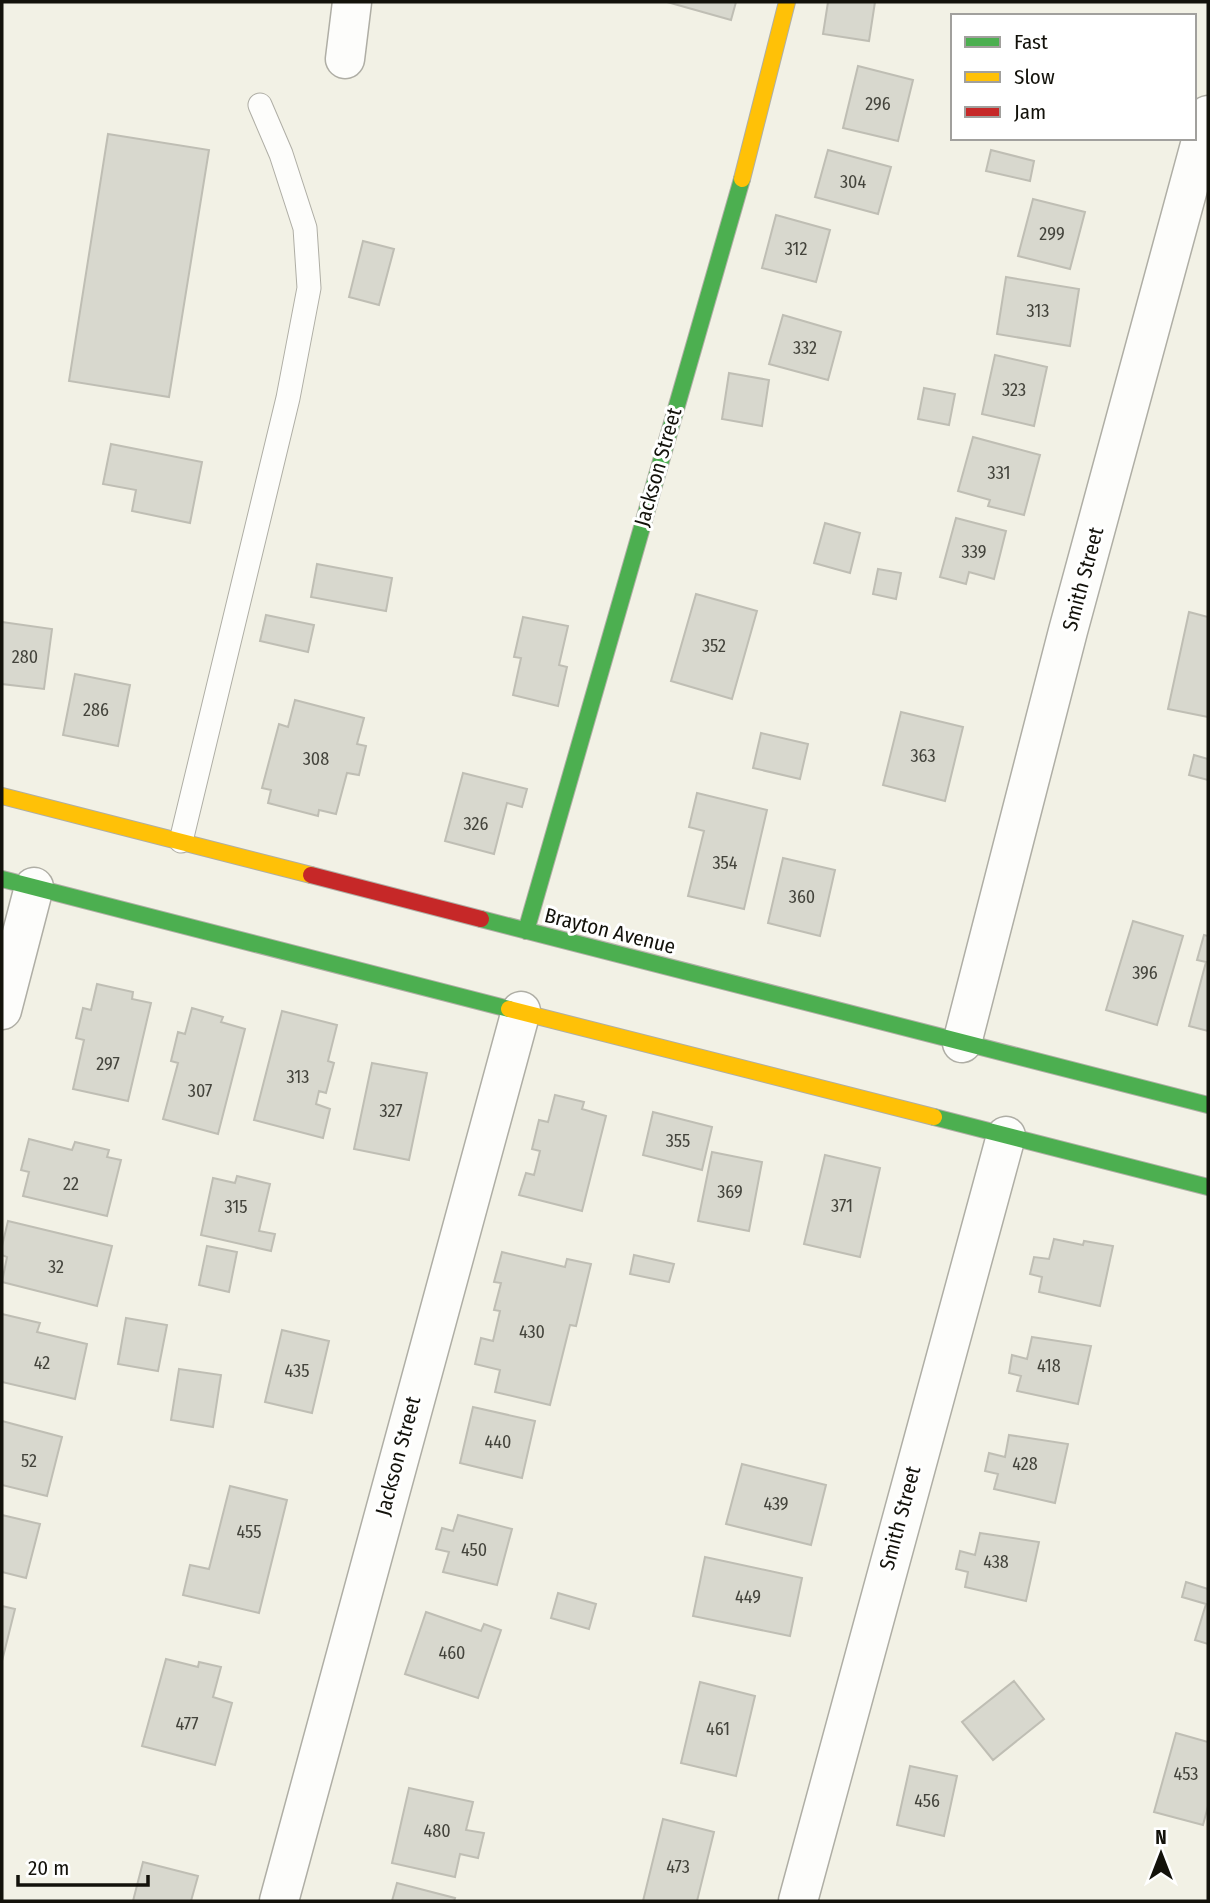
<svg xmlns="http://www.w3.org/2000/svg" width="1210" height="1903" viewBox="0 0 1210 1903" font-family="'Fira Sans Condensed',sans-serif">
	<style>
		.building { fill: #d8d8ce; stroke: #bfbeb4; stroke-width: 2 }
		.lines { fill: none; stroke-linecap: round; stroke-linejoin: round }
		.lane-casing { stroke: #afaea5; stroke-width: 25 }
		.street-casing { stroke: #afaea5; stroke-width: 41 }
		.fast-casing { stroke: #afaea5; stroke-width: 18 }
		.slow-casing { stroke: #afaea5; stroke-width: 18 }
		.jam-casing { stroke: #afaea5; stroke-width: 18 }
		.lane { stroke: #fdfdfb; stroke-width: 23 }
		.street { stroke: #fdfdfb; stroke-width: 38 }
		.fast { stroke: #4caf50; stroke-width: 16 }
		.slow { stroke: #ffc107; stroke-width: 16 }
		.jam { stroke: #c62828; stroke-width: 16 }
		.labels { text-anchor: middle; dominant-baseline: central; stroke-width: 6; stroke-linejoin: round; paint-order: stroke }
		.number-label { font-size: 18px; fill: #44443c }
		.street-label { font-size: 21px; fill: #13120b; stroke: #fff }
	</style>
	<rect width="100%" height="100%" fill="#f2f1e5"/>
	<!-- building -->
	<path class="building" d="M 667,2 L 736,2 L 731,20 Z
		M 828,2 L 875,2 L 869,41 L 823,34 Z
		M 858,66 L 913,80 L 898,141 L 843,128 Z
		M 108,134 L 209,150 L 169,397 L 69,381 Z
		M 828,150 L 891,167 L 878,214 L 815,197 Z
		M 991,150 L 1034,161 L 1030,181 L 986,171 Z
		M 1033,199 L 1085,212 L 1070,269 L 1018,256 Z
		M 776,215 L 830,230 L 816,282 L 762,268 Z
		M 363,241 L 394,249 L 379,305 L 349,297 Z
		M 1006,277 L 1079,289 L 1070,346 L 997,334 Z
		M 783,315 L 841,332 L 828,380 L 769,364 Z
		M 995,355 L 1047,367 L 1034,426 L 982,414 Z
		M 729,373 L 769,380 L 762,426 L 722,419 Z
		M 924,388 L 955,394 L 949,425 L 918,419 Z
		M 973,437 L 1040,455 L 1024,515 L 988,506 L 990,500 L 958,491 Z
		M 111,444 L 202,462 L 190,523 L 132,511 L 136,490 L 103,484 Z
		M 956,518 L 1006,531 L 994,579 L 969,572 L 966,584 L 940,577 Z
		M 825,523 L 860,533 L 850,573 L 814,563 Z
		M 317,564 L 392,578 L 386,611 L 311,597 Z
		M 878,569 L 901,573 L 896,599 L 873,594 Z
		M 696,594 L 757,611 L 732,699 L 671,681 Z
		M 1189,612 L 1208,617 L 1208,717 L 1168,709 Z
		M 266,615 L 314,625 L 308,652 L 260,641 Z
		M 523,617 L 568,626 L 559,665 L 567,667 L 558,706 L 513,695 L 521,658 L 514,657 Z
		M 2,622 L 52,629 L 44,689 L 2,684 Z
		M 75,674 L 130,685 L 118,746 L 63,735 Z
		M 295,700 L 364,718 L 357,744 L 366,746 L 359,775 L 347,773 L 336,814 L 319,810 L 318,816 L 268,803 L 271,790 L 262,788 L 279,724 L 288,727 Z
		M 901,712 L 963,727 L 945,801 L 883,785 Z
		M 761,733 L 808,744 L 800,779 L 753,768 Z
		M 1194,755 L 1208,759 L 1208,780 L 1189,775 Z
		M 463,773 L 527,789 L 522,807 L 507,803 L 494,854 L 445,841 Z
		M 697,793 L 767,810 L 744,909 L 688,896 L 704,831 L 689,827 Z
		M 783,858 L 835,870 L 820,936 L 768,923 Z
		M 1133,921 L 1183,936 L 1157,1025 L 1106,1010 Z
		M 1204,935 L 1208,936 L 1208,1031 L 1189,1026 L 1206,962 L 1197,960 Z
		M 97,984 L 133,992 L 132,999 L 151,1003 L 128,1101 L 73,1089 L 84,1040 L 76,1038 L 83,1008 L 91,1010 Z
		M 192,1008 L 223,1017 L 221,1022 L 245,1029 L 218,1134 L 163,1119 L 178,1063 L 171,1061 L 178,1032 L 185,1034 Z
		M 282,1011 L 337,1025 L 328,1061 L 334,1063 L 326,1093 L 319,1091 L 316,1104 L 330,1109 L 323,1138 L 254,1120 Z
		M 372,1063 L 427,1073 L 409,1160 L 354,1149 Z
		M 555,1095 L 584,1102 L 582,1109 L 606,1116 L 582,1211 L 519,1195 L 526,1173 L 534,1175 L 540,1151 L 532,1149 L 539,1120 L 548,1122 Z
		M 653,1112 L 712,1127 L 702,1170 L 643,1155 Z
		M 29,1139 L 72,1150 L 75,1142 L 109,1150 L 107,1157 L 121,1160 L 107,1216 L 23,1196 L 29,1172 L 21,1170 Z
		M 712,1152 L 762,1162 L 749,1231 L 698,1221 Z
		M 825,1155 L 880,1168 L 860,1257 L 804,1244 Z
		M 237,1176 L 270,1184 L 259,1231 L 275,1234 L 271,1251 L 201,1235 L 213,1178 L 235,1183 Z
		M 8,1221 L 112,1246 L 97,1306 L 2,1282 L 7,1257 L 2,1255 L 2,1246 Z
		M 1054,1239 L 1083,1245 L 1084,1241 L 1113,1246 L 1100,1306 L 1039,1292 L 1042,1277 L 1030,1274 L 1034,1257 L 1049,1259 Z
		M 207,1246 L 237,1252 L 229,1292 L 199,1285 Z
		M 502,1252 L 565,1267 L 567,1259 L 591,1264 L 576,1326 L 570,1325 L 550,1405 L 495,1392 L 500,1370 L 475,1364 L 481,1338 L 493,1341 L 500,1311 L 494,1310 L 501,1283 L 494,1282 Z
		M 634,1255 L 674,1264 L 669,1282 L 630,1274 Z
		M 2,1314 L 40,1323 L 37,1332 L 87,1344 L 75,1399 L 2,1382 Z
		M 126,1318 L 167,1325 L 158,1371 L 118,1364 Z
		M 282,1330 L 329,1341 L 312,1413 L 265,1402 Z
		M 1032,1337 L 1091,1346 L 1078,1404 L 1017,1391 L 1021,1376 L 1009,1373 L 1012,1355 L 1027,1359 Z
		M 179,1369 L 221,1375 L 213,1427 L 171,1420 Z
		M 473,1407 L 535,1421 L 522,1478 L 460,1463 Z
		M 2,1421 L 62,1437 L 47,1496 L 2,1485 Z
		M 1009,1435 L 1068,1444 L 1055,1503 L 994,1489 L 998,1474 L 985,1471 L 989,1453 L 1005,1457 Z
		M 742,1464 L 826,1485 L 811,1545 L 726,1524 Z
		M 230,1486 L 287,1500 L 259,1613 L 183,1595 L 190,1565 L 209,1569 Z
		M 2,1515 L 40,1524 L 26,1578 L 2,1572 Z
		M 458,1515 L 512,1529 L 497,1585 L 443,1572 L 449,1552 L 436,1549 L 442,1528 L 453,1531 Z
		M 980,1533 L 1039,1542 L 1026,1601 L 965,1587 L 968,1572 L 956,1569 L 960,1551 L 975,1555 Z
		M 705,1557 L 802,1578 L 790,1636 L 693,1616 Z
		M 1186,1582 L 1208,1589 L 1208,1644 L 1195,1640 L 1206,1604 L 1182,1597 Z
		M 558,1593 L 596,1604 L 589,1629 L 551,1618 Z
		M 2,1606 L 15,1609 L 2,1661 Z
		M 426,1612 L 481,1631 L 484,1624 L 501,1630 L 478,1698 L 405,1674 Z
		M 166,1659 L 198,1667 L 199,1662 L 221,1667 L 213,1697 L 232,1703 L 215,1765 L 142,1746 Z
		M 1014,1681 L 1044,1719 L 993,1760 L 962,1722 Z
		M 700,1682 L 755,1696 L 736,1776 L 681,1763 Z
		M 1176,1733 L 1208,1742 L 1208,1806 L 1203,1825 L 1154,1812 Z
		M 910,1766 L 957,1776 L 944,1836 L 897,1825 Z
		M 409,1788 L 473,1802 L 466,1830 L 484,1833 L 478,1858 L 460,1854 L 455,1877 L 392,1863 Z
		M 663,1819 L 714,1832 L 697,1901 L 643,1901 Z
		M 143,1862 L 198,1876 L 191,1901 L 133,1901 Z
		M 397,1883 L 455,1898 L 454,1901 L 392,1901 Z"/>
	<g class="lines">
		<!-- lane casing -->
		<g class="lane-casing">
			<path id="lane" d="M 181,841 L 288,398 L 309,288 L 305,228 L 281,154 L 260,105"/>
		</g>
		<!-- street casing -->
		<g class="street-casing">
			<path id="street" d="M 345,59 L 352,2
				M 2,1010 L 34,887
				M 962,1043 L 1068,631 L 1208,115
				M 279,1901 L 521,1011
				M 798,1901 L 1006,1136"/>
		</g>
		<!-- fast casing -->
		<g class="fast-casing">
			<path id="fast" d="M 2,879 L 509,1009
				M 481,919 L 1208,1105
				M 526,931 L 742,179
				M 934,1117 L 1208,1187"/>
		</g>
		<!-- slow casing -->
		<g class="slow-casing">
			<path id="slow" d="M 742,179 L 787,2
				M 2,796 L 311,875
				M 509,1009 L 934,1117"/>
		</g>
		<!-- jam casing -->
		<g class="jam-casing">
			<path id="jam" d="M 311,875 L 481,919"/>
		</g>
		<!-- lane -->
		<use href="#lane" class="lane"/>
		<!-- street -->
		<use href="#street" class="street"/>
		<!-- fast -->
		<use href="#fast" class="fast"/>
		<!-- slow -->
		<use href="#slow" class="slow"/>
		<!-- jam -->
		<use href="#jam" class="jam"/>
	</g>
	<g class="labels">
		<!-- number labels -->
		<g class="number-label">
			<text x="878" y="104">296</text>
			<text x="853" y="182">304</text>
			<text x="1052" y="234">299</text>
			<text x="796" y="249">312</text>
			<text x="1038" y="311">313</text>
			<text x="805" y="348">332</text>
			<text x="1014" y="390">323</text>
			<text x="999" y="473">331</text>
			<text x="974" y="552">339</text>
			<text x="714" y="646">352</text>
			<text x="25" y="657">280</text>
			<text x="96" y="710">286</text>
			<text x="923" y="756">363</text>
			<text x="316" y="759">308</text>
			<text x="476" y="824">326</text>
			<text x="725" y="863">354</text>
			<text x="802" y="897">360</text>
			<text x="1145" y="973">396</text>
			<text x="108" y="1064">297</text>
			<text x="298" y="1077">313</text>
			<text x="200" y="1091">307</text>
			<text x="391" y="1111">327</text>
			<text x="678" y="1141">355</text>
			<text x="71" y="1184">22</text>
			<text x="730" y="1192">369</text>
			<text x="842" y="1206">371</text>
			<text x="236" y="1207">315</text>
			<text x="56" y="1267">32</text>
			<text x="532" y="1332">430</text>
			<text x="42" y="1363">42</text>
			<text x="1049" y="1366">418</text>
			<text x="297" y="1371">435</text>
			<text x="498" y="1442">440</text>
			<text x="29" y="1461">52</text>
			<text x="1025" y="1464">428</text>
			<text x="776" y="1504">439</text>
			<text x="249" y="1532">455</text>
			<text x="474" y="1550">450</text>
			<text x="996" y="1562">438</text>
			<text x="748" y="1597">449</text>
			<text x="452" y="1653">460</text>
			<text x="187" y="1724">477</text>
			<text x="718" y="1729">461</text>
			<text x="1186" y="1774">453</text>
			<text x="927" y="1801">456</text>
			<text x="437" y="1831">480</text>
			<text x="678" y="1867">473</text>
		</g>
		<!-- street labels -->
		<g class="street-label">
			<text transform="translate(658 467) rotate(-74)">Jackson Street</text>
			<text transform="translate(1083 579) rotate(-75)">Smith Street</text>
			<text transform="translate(610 931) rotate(14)">Brayton Avenue</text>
			<text transform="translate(398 1456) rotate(-75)">Jackson Street</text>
			<text transform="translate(900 1518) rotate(-75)">Smith Street</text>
		</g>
	</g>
	<!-- border -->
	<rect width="1210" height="1903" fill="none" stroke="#13120b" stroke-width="7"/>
	<!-- legend -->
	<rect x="951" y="14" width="245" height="126" fill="#ffffff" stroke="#a1a09d" stroke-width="2"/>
	<rect x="965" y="37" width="35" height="10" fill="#4caf50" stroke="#a1a09d" stroke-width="2"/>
	<text x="1014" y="49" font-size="21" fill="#13120b">Fast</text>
	<rect x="965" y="72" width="35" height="10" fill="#ffc107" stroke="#a1a09d" stroke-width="2"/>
	<text x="1014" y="84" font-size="21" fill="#13120b">Slow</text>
	<rect x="965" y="107" width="35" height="10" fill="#c62828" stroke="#a1a09d" stroke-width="2"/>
	<text x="1014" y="119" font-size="21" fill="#13120b">Jam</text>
	<!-- north arrow -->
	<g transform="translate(1161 1854)" stroke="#ffffff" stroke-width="5" paint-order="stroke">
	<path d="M0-5L12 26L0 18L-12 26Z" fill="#13120b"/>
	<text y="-10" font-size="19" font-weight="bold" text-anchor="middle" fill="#13120b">N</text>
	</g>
	<!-- scale -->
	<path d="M18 1875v10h130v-10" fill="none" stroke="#13120b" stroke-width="3.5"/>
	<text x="28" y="1875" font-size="21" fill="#13120b" stroke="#ffffff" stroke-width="5" paint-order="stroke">20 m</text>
</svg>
